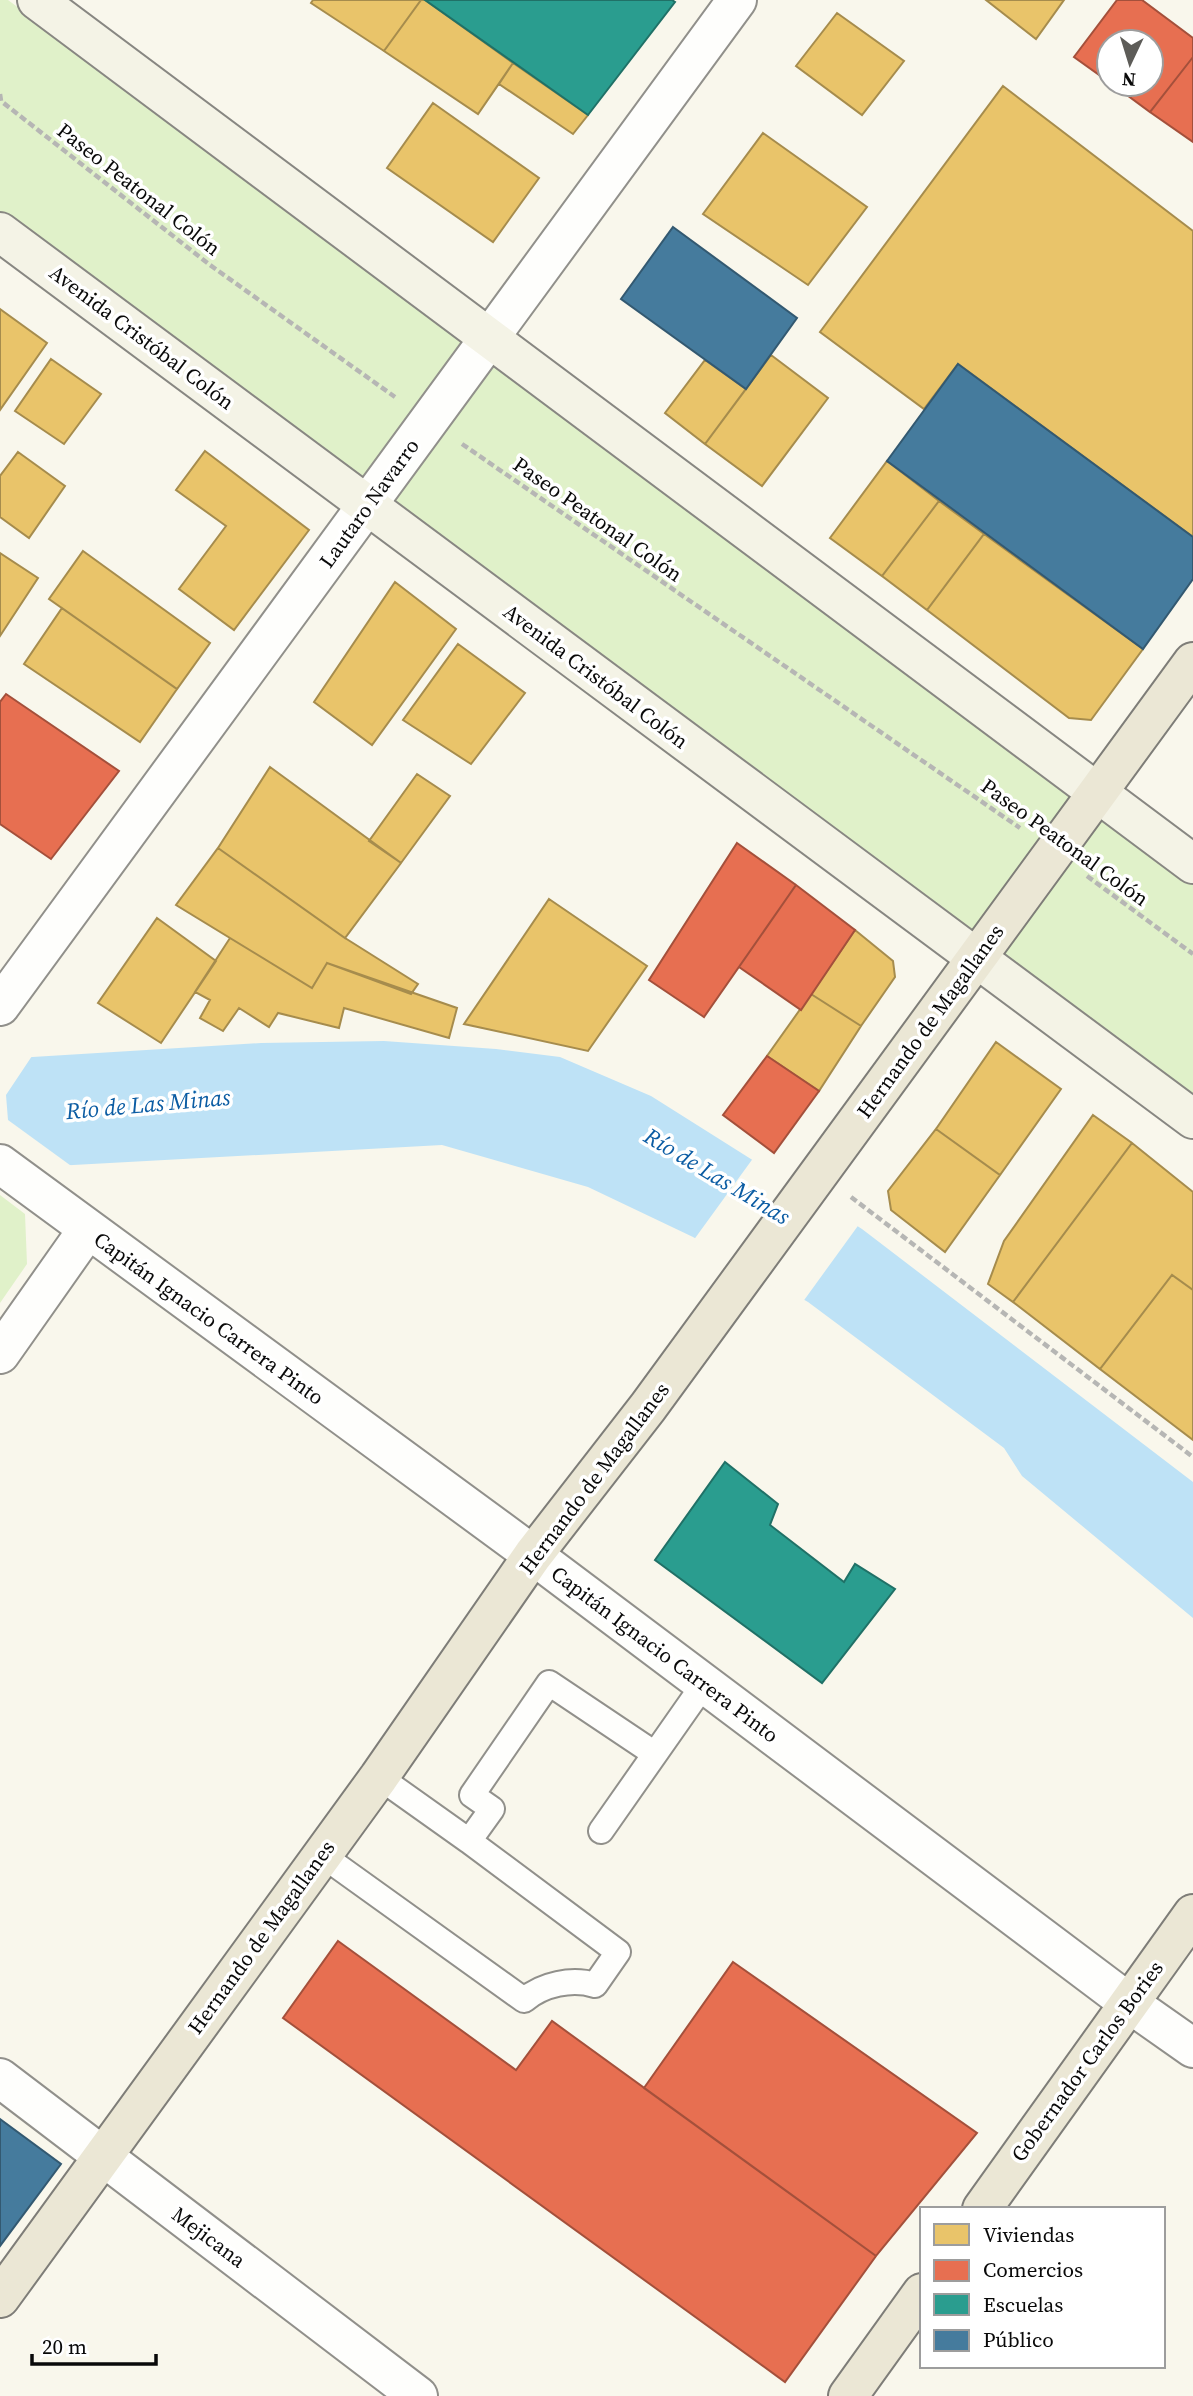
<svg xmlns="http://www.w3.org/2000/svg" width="1193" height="2396" viewBox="0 0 1193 2396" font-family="'Source Serif 4',serif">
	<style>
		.green { fill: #e0f1c9 }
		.water { fill: #bee2f6 }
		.pier { fill: #f9f7ec }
		.homes { fill: #e9c46a; stroke: #a68c4d; stroke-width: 2 }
		.shops { fill: #e76f51; stroke: #a4503b; stroke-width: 2 }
		.schools { fill: #2a9d8f; stroke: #207167; stroke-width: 2 }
		.public { fill: #457b9d; stroke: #335971; stroke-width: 2 }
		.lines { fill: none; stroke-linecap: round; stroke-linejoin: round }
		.service-casing { stroke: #91908b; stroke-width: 28 }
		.minor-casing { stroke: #91908b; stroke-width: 42 }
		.secondary-casing { stroke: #888782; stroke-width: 42 }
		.primary-casing { stroke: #7e7d78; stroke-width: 42 }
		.path { stroke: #b6b6b4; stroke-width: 4.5; stroke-dasharray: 7 3.5; stroke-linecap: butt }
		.service { stroke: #fefefc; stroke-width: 24 }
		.minor { stroke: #fefefc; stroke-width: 38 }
		.secondary { stroke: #f4f3e6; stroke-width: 38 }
		.primary { stroke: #ebe7d5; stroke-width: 38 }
		.labels { text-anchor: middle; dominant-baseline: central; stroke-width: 7; stroke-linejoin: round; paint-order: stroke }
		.street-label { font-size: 21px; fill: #090909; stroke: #fff }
		.water-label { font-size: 23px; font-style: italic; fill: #0b5ca3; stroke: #fff }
	</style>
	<rect width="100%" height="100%" fill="#f9f7ec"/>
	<!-- green -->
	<path class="green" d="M 0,0 L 8,0 L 1193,882 L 1193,1102 L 0,216 Z
		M 0,1195 L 25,1214 L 27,1264 L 0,1303 Z"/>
	<!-- water -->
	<path class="water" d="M 384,1041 L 496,1049 L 560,1057 L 651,1096 L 862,1229 L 1193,1482 L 1193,1618 L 1022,1476 L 1004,1448 L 808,1302 L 693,1237 L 588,1187 L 442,1145 L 0,1169 L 0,1059 L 261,1043 Z"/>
	<!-- pier -->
	<path class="pier" d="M 34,1053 L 6,1095 L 8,1120 L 74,1168 L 0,1172 L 0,1055 Z
		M 754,1157 L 860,1223 L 802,1303 L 693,1241 Z"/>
	<!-- homes -->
	<path class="homes" d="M 313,0 L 421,0 L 384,51 L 311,3 Z
		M 421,0 L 425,0 L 513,63 L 478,114 L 384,51 Z
		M 986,0 L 1064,0 L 1036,39 Z
		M 837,13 L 904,61 L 862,115 L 796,66 Z
		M 513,63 L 588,115 L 573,134 L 499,84 Z
		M 1003,86 L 1193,231 L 1193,537 L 958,364 L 924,409 L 820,332 Z
		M 433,103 L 539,178 L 493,242 L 387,168 Z
		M 763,133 L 867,207 L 808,285 L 703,214 Z
		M 0,309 L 47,343 L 0,410 Z
		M 771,355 L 828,398 L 762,486 L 705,444 Z
		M 51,359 L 101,394 L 64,444 L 15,411 Z
		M 705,360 L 746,389 L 705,444 L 665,413 Z
		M 205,451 L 309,530 L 234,630 L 179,589 L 226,526 L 176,490 Z
		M 18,452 L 65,486 L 29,538 L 0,517 L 0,476 Z
		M 887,461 L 939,501 L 882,576 L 830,538 Z
		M 939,501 L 984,534 L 927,610 L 882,576 Z
		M 984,534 L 1143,649 L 1091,720 L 1069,718 L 927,610 Z
		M 83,551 L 210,643 L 177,689 L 49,599 Z
		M 0,553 L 38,578 L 0,636 Z
		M 395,582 L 456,629 L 372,745 L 314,702 Z
		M 62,608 L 177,689 L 140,742 L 24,664 Z
		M 458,644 L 525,693 L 471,764 L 403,720 Z
		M 270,767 L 401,863 L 345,938 L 218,848 Z
		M 417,774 L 450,796 L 401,863 L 369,841 Z
		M 218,848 L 345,938 L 418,984 L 411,994 L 327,963 L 312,988 L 176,905 Z
		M 549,899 L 647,966 L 588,1051 L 464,1024 Z
		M 157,918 L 216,961 L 161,1043 L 98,1003 Z
		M 855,930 L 893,961 L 895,977 L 861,1026 L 811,994 Z
		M 230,938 L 312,988 L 327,963 L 457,1008 L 449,1038 L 344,1008 L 339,1028 L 278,1013 L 269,1027 L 239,1008 L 223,1031 L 200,1018 L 210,1000 L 195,992 Z
		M 811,994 L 861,1026 L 819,1091 L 767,1056 Z
		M 996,1042 L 1061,1089 L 1000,1175 L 936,1129 Z
		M 1093,1115 L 1132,1143 L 1013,1302 L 988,1284 L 1004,1241 Z
		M 936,1129 L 1000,1175 L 945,1252 L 891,1210 L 888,1191 Z
		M 1132,1143 L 1193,1192 L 1193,1290 L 1172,1275 L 1100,1369 L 1013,1302 Z
		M 1172,1275 L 1193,1290 L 1193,1440 L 1100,1369 Z"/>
	<!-- shops -->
	<path class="shops" d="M 1117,0 L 1142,0 L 1193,38 L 1193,57 L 1150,112 L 1112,84 L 1151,84 L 1151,42 L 1109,42 L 1109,82 L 1074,57 Z
		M 1193,57 L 1193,142 L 1150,112 Z
		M 6,694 L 119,771 L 51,859 L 0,824 L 0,702 Z
		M 737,843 L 796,885 L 704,1017 L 649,980 Z
		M 796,885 L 855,930 L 801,1010 L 739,967 Z
		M 767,1056 L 819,1091 L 774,1153 L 723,1115 Z
		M 338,1941 L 516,2070 L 552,2021 L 876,2256 L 785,2382 L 283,2018 Z
		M 733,1962 L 977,2133 L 876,2256 L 644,2088 Z"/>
	<!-- schools -->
	<path class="schools" d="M 425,0 L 672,0 L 675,2 L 588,115 Z
		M 725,1462 L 778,1504 L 770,1525 L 844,1582 L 855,1564 L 895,1589 L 822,1683 L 655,1560 Z"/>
	<!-- public -->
	<path class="public" d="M 673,227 L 797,318 L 746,389 L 621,299 Z
		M 958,364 L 1193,537 L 1193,579 L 1143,649 L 887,461 Z
		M 0,2119 L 61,2164 L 0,2246 Z"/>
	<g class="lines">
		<!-- service casing -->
		<g class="service-casing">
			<path id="service" d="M 379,1777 L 469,1841
				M 601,1831 L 704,1684
				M 322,1855 L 524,2000 C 543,1984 572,1978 595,1985 L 618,1952 L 469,1841 L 492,1809 L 472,1795 L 549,1683 L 655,1754"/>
		</g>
		<!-- minor casing -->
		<g class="minor-casing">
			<path id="minor" d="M 0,1006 L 737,0
				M 0,1164 L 533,1555 L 1129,2003 L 1193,2048
				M 0,1354 L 88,1229
				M 0,2078 L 418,2396"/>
		</g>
		<!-- secondary casing -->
		<g class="secondary-casing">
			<path id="secondary" d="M 37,0 L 1193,864
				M 0,232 L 1193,1119"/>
		</g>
		<!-- primary casing -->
		<g class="primary-casing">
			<path id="primary" d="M 982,2209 L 1193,1914
				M 0,2298 L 379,1777 L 533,1555 L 648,1407 L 1193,662
				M 848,2396 L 922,2293"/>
		</g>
		<!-- path -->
		<path class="path" d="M 0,94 L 1,101 L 210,265 L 395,397
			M 462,444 L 1020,828
			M 1087,876 L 1193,954
			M 851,1197 L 1193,1457"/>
		<!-- service -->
		<use href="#service" class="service"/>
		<!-- minor -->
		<use href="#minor" class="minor"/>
		<!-- secondary -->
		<use href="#secondary" class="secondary"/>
		<!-- primary -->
		<use href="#primary" class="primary"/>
	</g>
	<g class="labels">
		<!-- street labels -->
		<g class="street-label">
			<text transform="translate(139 189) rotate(38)">Paseo Peatonal Colón</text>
			<text transform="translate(142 337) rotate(37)">Avenida Cristóbal Colón</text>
			<text transform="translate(369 503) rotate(-54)">Lautaro Navarro</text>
			<text transform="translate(598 519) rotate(35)">Paseo Peatonal Colón</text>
			<text transform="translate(596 676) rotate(37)">Avenida Cristóbal Colón</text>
			<text transform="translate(1065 842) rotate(36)">Paseo Peatonal Colón</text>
			<text transform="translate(930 1021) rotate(-54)">Hernando de Magallanes</text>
			<text transform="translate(209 1318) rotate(36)">Capitán Ignacio Carrera Pinto</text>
			<text transform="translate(594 1478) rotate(-53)">Hernando de Magallanes</text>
			<text transform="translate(665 1654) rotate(37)">Capitán Ignacio Carrera Pinto</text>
			<text transform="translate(261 1937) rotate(-54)">Hernando de Magallanes</text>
			<text transform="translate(1087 2061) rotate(-54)">Gobernador Carlos Bories</text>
			<text transform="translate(209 2237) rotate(37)">Mejicana</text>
		</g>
		<!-- water labels -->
		<g class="water-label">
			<text transform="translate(148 1104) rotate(-5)">Río de Las Minas</text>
			<text transform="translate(717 1176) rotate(31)">Río de Las Minas</text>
		</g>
	</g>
	<!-- legend -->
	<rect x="920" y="2207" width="245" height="161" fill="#ffffff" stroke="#9d9d9d" stroke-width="2"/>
	<rect x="934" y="2224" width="35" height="21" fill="#e9c46a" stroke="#9d9d9d" stroke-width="2"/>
	<text x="983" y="2242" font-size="21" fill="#090909">Viviendas</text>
	<rect x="934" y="2260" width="35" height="21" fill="#e76f51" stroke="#9d9d9d" stroke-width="2"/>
	<text x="983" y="2277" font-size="21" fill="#090909">Comercios</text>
	<rect x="934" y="2294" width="35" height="21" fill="#2a9d8f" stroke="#9d9d9d" stroke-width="2"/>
	<text x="983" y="2312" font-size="21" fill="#090909">Escuelas</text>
	<rect x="934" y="2330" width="35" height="21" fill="#457b9d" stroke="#9d9d9d" stroke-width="2"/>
	<text x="983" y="2347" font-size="21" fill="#090909">Público</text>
	<!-- north arrow -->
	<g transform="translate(1130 63) rotate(184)"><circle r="33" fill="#ffffff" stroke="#9d9d9d" stroke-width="2"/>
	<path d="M0-5L12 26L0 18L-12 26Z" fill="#5d5c58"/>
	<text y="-10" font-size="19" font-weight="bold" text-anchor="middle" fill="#090909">N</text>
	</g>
	<!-- scale -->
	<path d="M32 2354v10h124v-10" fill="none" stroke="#090909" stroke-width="3.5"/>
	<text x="42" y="2354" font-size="21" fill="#090909" stroke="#ffffff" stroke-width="5" paint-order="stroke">20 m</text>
</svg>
